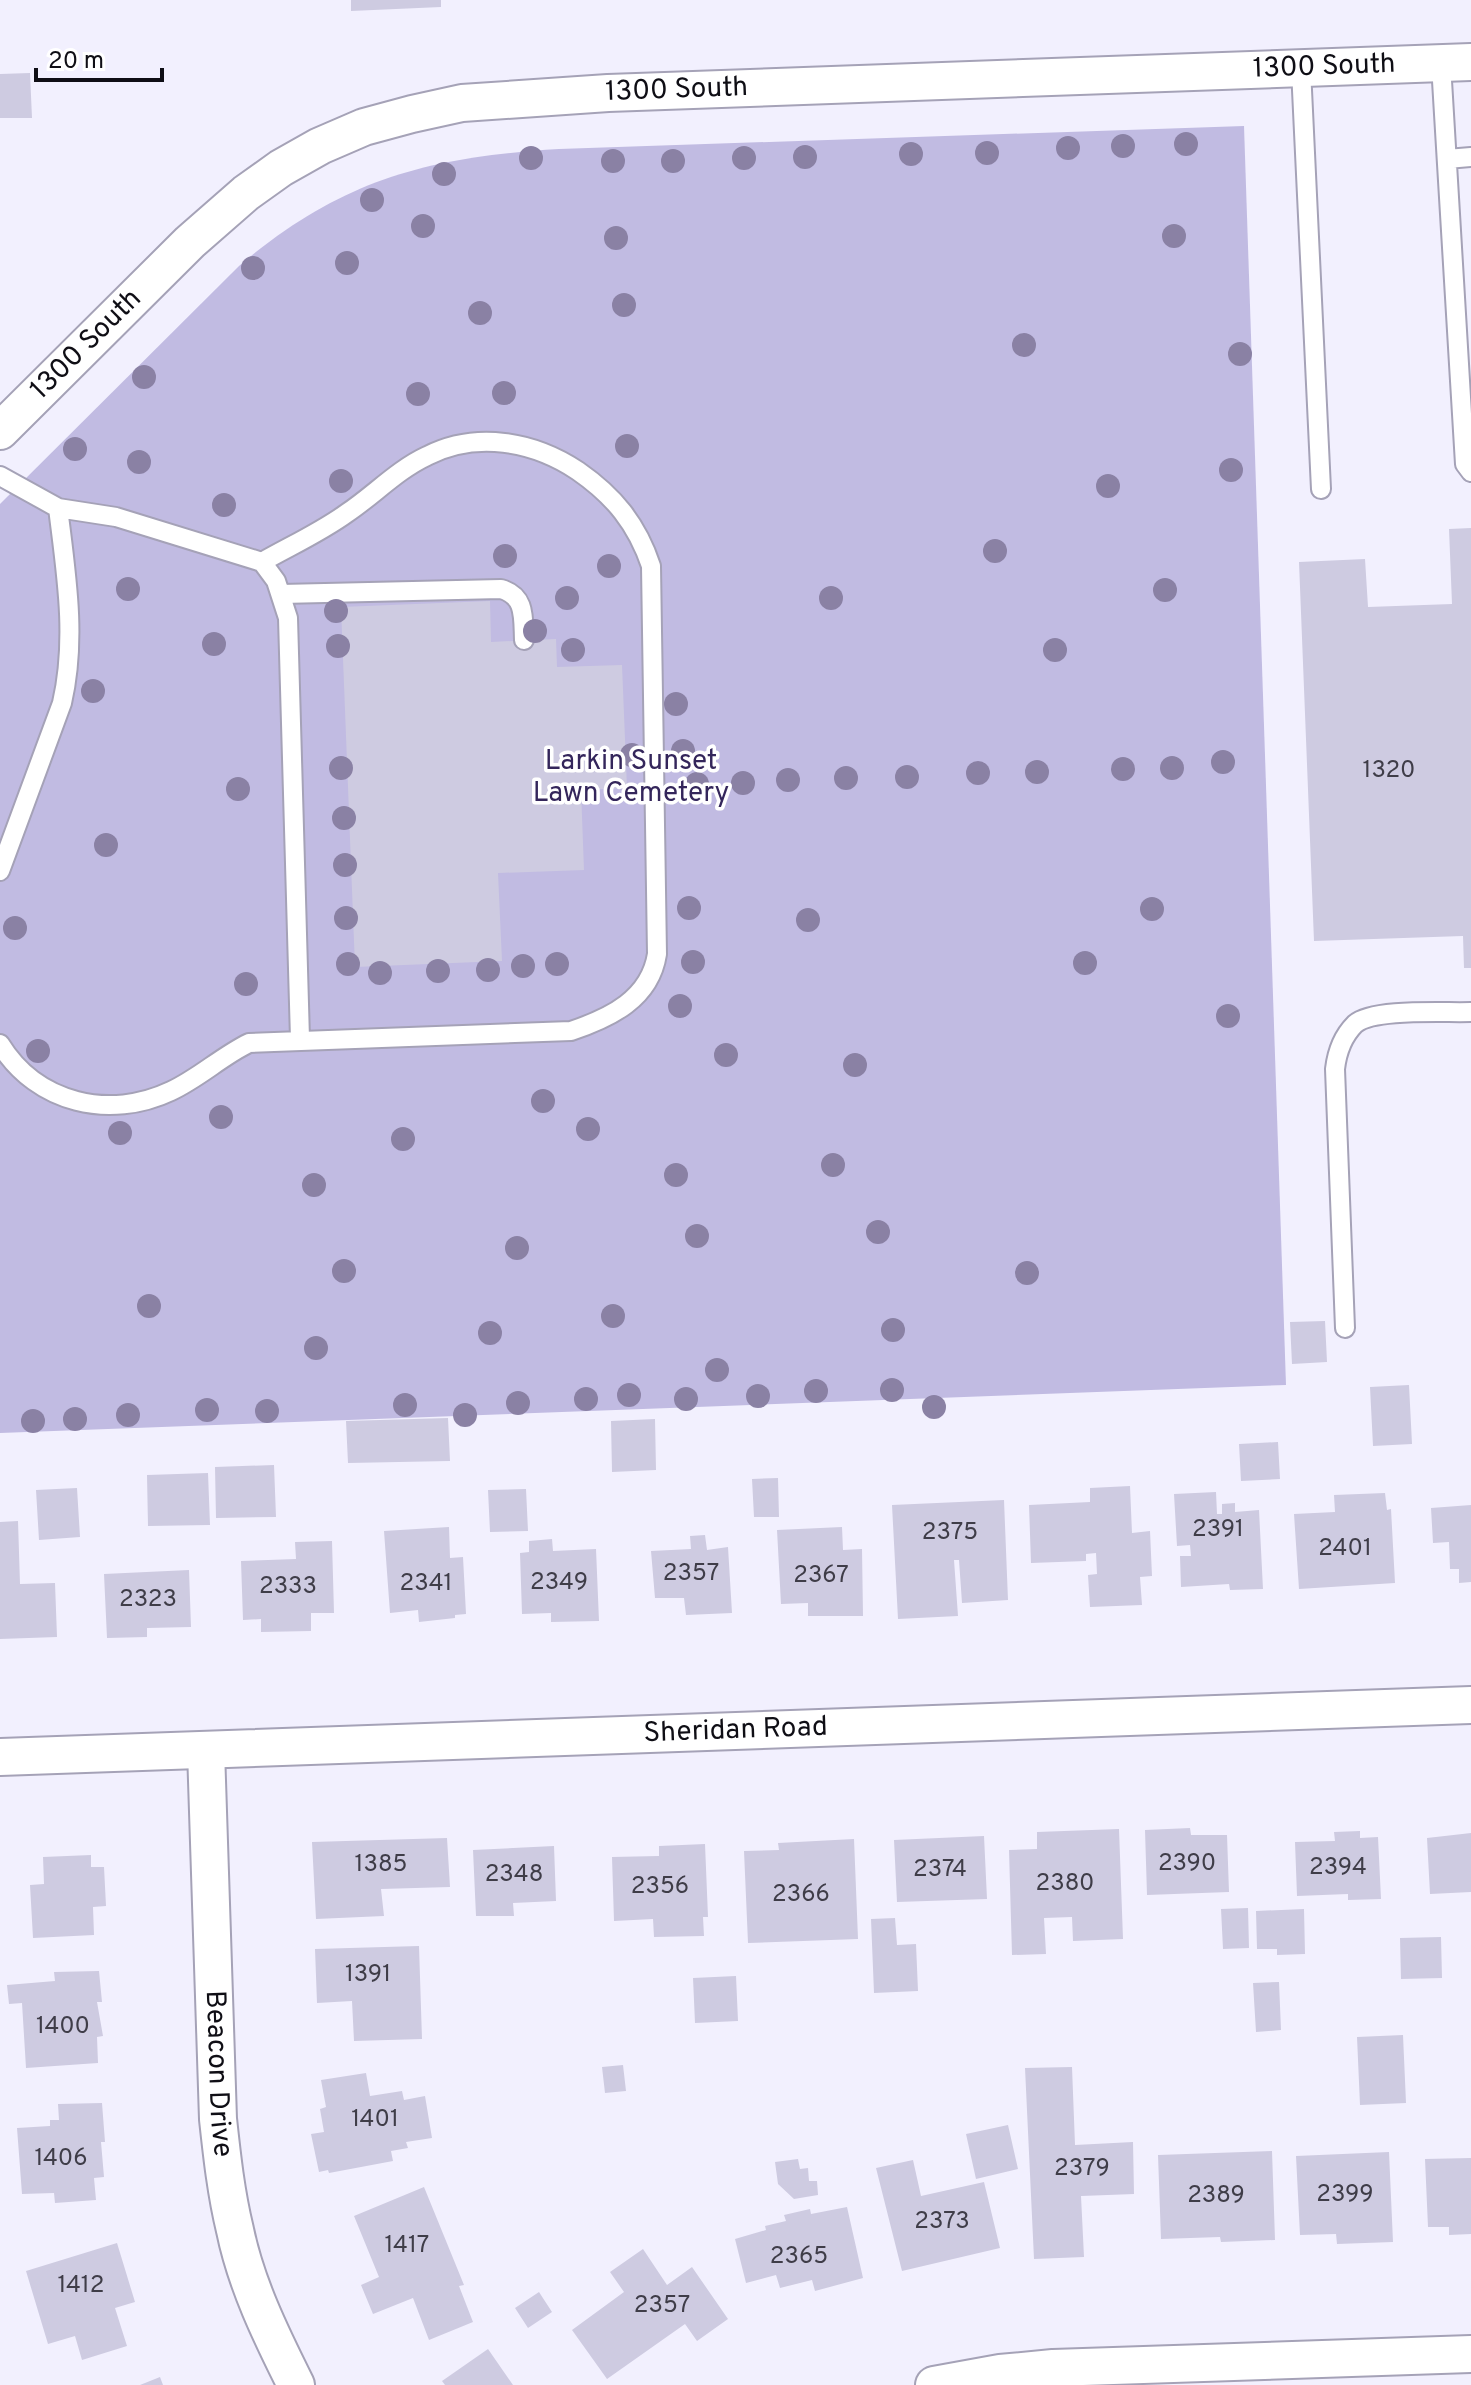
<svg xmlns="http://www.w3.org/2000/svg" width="1471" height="2385" viewBox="0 0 1471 2385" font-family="Overpass,sans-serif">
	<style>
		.green { fill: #c1bbe2 }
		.building { fill: #cecbe1 }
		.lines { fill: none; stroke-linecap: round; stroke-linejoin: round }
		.lane-casing { stroke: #a5a2b7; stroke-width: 22 }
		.street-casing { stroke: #a5a2b7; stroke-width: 40 }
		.lane { stroke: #fff; stroke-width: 18 }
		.street { stroke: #fff; stroke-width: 36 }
		.tree { fill: #8a81a4 }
		.labels { text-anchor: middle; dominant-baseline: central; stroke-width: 7; stroke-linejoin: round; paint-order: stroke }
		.number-label { font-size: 24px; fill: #3f3d48 }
		.street-label { font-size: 28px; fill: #0f0e15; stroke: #fff }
		.park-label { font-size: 28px; fill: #34265b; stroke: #fff }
	</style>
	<rect width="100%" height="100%" fill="#f2f0fe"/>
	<!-- green -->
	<path class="green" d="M 1244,126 L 1286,1385 L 0,1433 L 0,504 L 239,266 C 341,179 429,157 559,149 Z"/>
	<!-- building -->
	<path class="building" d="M 351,0 L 441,0 L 441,7 L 351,11 Z
		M 30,73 L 32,118 L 0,118 L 0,74 Z
		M 1471,528 L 1471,968 L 1464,968 L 1463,936 L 1314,941 L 1299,562 L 1365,559 L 1368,607 L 1452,604 L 1449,529 Z
		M 490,601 L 491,642 L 556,639 L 557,667 L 622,665 L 627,788 L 581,790 L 584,870 L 498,873 L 502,961 L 355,967 L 341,607 Z
		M 1325,1321 L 1327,1362 L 1292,1364 L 1290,1322 Z
		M 1409,1385 L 1412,1444 L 1373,1446 L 1370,1387 Z
		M 448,1418 L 450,1461 L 348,1463 L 346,1421 Z
		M 655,1419 L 656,1470 L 612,1472 L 611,1421 Z
		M 1278,1442 L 1280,1479 L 1241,1481 L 1239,1444 Z
		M 274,1465 L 276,1517 L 216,1518 L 215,1467 Z
		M 208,1473 L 210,1525 L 148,1526 L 147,1475 Z
		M 778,1478 L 779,1517 L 754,1517 L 752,1479 Z
		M 1130,1486 L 1132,1533 L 1150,1531 L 1152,1576 L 1140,1577 L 1142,1605 L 1090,1607 L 1088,1575 L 1097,1574 L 1096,1553 L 1086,1554 L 1086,1561 L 1031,1563 L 1029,1505 L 1090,1502 L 1090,1488 Z
		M 77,1488 L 80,1537 L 39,1540 L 36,1490 Z
		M 526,1489 L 528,1531 L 490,1532 L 488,1490 Z
		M 1216,1492 L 1217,1514 L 1222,1514 L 1222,1504 L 1235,1503 L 1235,1512 L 1259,1510 L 1263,1589 L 1230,1590 L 1229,1584 L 1181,1587 L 1180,1556 L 1191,1556 L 1190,1545 L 1177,1546 L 1174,1494 Z
		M 1385,1493 L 1387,1510 L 1391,1509 L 1395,1583 L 1299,1589 L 1294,1514 L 1335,1512 L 1334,1495 Z
		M 1004,1500 L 1008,1600 L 962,1603 L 959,1560 L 954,1560 L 958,1616 L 898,1619 L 892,1505 Z
		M 1471,1505 L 1471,1582 L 1459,1583 L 1459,1569 L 1450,1569 L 1449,1542 L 1433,1543 L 1431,1508 Z
		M 18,1521 L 20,1584 L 55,1583 L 57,1637 L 0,1639 L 0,1522 Z
		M 449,1527 L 450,1558 L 463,1557 L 466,1614 L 455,1615 L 455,1618 L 419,1622 L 418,1610 L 390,1613 L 384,1531 Z
		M 842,1527 L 843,1550 L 862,1549 L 863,1616 L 808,1616 L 808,1603 L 781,1604 L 777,1530 Z
		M 705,1535 L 707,1550 L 728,1547 L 732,1613 L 686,1615 L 684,1598 L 655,1598 L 651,1551 L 691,1549 L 690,1536 Z
		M 552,1539 L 553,1551 L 596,1549 L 599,1621 L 551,1622 L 551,1613 L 522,1614 L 520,1553 L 529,1552 L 529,1541 Z
		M 332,1541 L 334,1613 L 311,1613 L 311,1631 L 261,1632 L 261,1619 L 243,1620 L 241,1561 L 296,1559 L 295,1542 Z
		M 189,1570 L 191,1627 L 147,1628 L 147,1637 L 107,1638 L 104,1574 Z
		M 1190,1828 L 1191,1835 L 1227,1835 L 1229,1892 L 1147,1895 L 1145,1830 Z
		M 1119,1829 L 1123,1939 L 1073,1941 L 1072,1917 L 1044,1918 L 1046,1954 L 1012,1955 L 1009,1850 L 1037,1849 L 1037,1832 Z
		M 1360,1831 L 1360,1838 L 1378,1837 L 1381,1899 L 1348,1900 L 1348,1894 L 1297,1896 L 1295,1842 L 1335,1841 L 1334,1832 Z
		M 1471,1833 L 1471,1892 L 1430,1894 L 1427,1838 Z
		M 984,1836 L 987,1899 L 897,1902 L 894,1840 Z
		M 447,1838 L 450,1887 L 381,1889 L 384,1916 L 316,1919 L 312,1842 Z
		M 854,1839 L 858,1939 L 748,1943 L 744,1851 L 779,1850 L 778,1843 Z
		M 705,1844 L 708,1917 L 703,1917 L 704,1936 L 654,1937 L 653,1919 L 614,1921 L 612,1857 L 659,1856 L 659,1846 Z
		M 554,1846 L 556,1901 L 513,1903 L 514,1916 L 476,1916 L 473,1850 Z
		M 91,1855 L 91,1867 L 104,1867 L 106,1906 L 93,1907 L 94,1935 L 33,1938 L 30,1885 L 44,1884 L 43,1857 Z
		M 1248,1908 L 1249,1948 L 1223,1949 L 1221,1909 Z
		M 1304,1909 L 1305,1954 L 1277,1955 L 1277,1949 L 1257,1949 L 1256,1911 Z
		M 895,1918 L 897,1945 L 916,1944 L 918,1991 L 874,1993 L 871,1919 Z
		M 1441,1937 L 1442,1978 L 1401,1979 L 1400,1938 Z
		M 419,1946 L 422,2039 L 354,2041 L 352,2001 L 317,2003 L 315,1949 Z
		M 99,1971 L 102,2002 L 97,2002 L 103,2036 L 97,2037 L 98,2063 L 26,2068 L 22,2003 L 9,2004 L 7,1985 L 55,1981 L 54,1972 Z
		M 736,1976 L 738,2021 L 695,2023 L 693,1978 Z
		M 1279,1982 L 1281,2030 L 1256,2032 L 1253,1983 Z
		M 1403,2035 L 1406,2103 L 1360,2105 L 1357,2037 Z
		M 623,2065 L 626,2091 L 605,2093 L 602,2067 Z
		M 1072,2067 L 1075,2145 L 1133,2142 L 1134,2194 L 1081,2196 L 1084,2257 L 1034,2259 L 1025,2068 Z
		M 366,2073 L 370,2096 L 402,2091 L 404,2100 L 425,2096 L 432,2138 L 406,2142 L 408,2148 L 391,2151 L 393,2161 L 329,2173 L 328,2170 L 319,2172 L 311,2134 L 324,2132 L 320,2109 L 326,2107 L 321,2080 Z
		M 102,2103 L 105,2142 L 101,2142 L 104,2177 L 94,2178 L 96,2200 L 55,2203 L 54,2193 L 22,2194 L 17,2128 L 50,2126 L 50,2120 L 59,2120 L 58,2104 Z
		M 1008,2125 L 1018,2169 L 976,2179 L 966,2134 Z
		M 1272,2151 L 1275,2240 L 1221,2242 L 1220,2237 L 1161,2239 L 1158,2155 Z
		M 1389,2152 L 1393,2242 L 1337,2244 L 1336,2234 L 1300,2235 L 1296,2156 Z
		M 1471,2158 L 1471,2234 L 1449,2235 L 1449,2227 L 1428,2227 L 1425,2159 Z
		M 798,2159 L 800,2169 L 808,2168 L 809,2181 L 817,2181 L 818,2195 L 794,2199 L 778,2184 L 775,2162 Z
		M 913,2160 L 921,2196 L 984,2182 L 1000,2248 L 902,2271 L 876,2168 Z
		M 424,2187 L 464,2285 L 459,2286 L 473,2322 L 429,2340 L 413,2298 L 373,2314 L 361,2285 L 379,2277 L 354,2216 Z
		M 847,2207 L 863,2278 L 815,2291 L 812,2280 L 780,2288 L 776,2275 L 746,2283 L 735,2239 L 766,2230 L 765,2226 L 786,2221 L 784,2215 L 810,2209 L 811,2214 Z
		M 117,2243 L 135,2302 L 115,2308 L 127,2346 L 82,2360 L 75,2336 L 48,2344 L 26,2271 Z
		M 643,2249 L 667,2285 L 692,2267 L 728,2319 L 697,2341 L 685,2324 L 607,2379 L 572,2330 L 624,2292 L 610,2272 Z
		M 539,2292 L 552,2312 L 528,2328 L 515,2308 Z
		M 488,2349 L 513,2385 L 445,2385 L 442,2381 Z
		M 160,2377 L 163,2385 L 140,2385 Z"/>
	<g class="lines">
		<!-- lane casing -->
		<g class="lane-casing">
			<path id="lane" d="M 1441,64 L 1465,464 L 1471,472
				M 1301,69 L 1321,489
				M 1447,159 L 1471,157
				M 0,476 L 58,508 L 116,517 L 262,562 L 276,581 L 288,618 L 300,1039
				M 281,594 L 501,589 C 526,596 523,618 524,640
				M 0,871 L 62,703 C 77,638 66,573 58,508
				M 0,1044 C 37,1104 110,1120 171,1091 C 199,1078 222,1056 249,1043 L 571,1031 C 610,1018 650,999 657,954 L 651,566 C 637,524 614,496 578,471 C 533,441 476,431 427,456 C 397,470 374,495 347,513 C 321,532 290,546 262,562
				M 1345,1328 L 1335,1069 C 1337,1052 1343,1036 1355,1024 C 1373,1008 1445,1013 1471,1012"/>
		</g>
		<!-- street casing -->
		<g class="street-casing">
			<g id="street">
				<path id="s1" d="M 0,431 L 190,242 L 246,193 L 281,168 L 320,146 L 364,127 L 412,114 L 462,103 L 608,93 L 1471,62"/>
				<path id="s2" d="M 206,1750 L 218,2119 C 222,2156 226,2193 235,2230 C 246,2284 271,2335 296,2385"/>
				<path id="s3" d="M 0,1757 L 1471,1705"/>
				<path d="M 934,2385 L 1000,2373 L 1053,2368 L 1471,2354"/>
			</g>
		</g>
		<!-- lane -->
		<use href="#lane" class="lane"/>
		<!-- street -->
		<use href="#street" class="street"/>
	</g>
	<!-- trees -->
	<g class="tree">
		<circle cx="1186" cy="144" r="12"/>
		<circle cx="1123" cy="146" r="12"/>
		<circle cx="1068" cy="148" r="12"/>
		<circle cx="987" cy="153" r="12"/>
		<circle cx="911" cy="154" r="12"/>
		<circle cx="805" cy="157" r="12"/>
		<circle cx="531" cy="158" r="12"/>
		<circle cx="744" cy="158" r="12"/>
		<circle cx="613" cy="161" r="12"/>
		<circle cx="673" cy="161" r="12"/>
		<circle cx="444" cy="174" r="12"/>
		<circle cx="372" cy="200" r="12"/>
		<circle cx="423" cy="226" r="12"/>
		<circle cx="1174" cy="236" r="12"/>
		<circle cx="616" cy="238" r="12"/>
		<circle cx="347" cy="263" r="12"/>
		<circle cx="253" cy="268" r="12"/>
		<circle cx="624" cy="305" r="12"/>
		<circle cx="480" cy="313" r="12"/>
		<circle cx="1024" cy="345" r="12"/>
		<circle cx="1240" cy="354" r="12"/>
		<circle cx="144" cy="377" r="12"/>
		<circle cx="504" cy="393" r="12"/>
		<circle cx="418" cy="394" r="12"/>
		<circle cx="627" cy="446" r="12"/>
		<circle cx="75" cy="449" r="12"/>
		<circle cx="139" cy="462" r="12"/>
		<circle cx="1231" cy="470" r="12"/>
		<circle cx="341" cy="481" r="12"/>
		<circle cx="1108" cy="486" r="12"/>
		<circle cx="224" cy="505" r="12"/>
		<circle cx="995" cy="551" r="12"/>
		<circle cx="505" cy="556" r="12"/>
		<circle cx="609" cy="566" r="12"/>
		<circle cx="128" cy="589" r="12"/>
		<circle cx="1165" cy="590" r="12"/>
		<circle cx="567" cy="598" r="12"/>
		<circle cx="831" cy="598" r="12"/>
		<circle cx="336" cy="611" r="12"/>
		<circle cx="535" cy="631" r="12"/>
		<circle cx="214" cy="644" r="12"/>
		<circle cx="338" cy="646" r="12"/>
		<circle cx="573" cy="650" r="12"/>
		<circle cx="1055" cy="650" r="12"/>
		<circle cx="93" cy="691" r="12"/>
		<circle cx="676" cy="704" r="12"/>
		<circle cx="683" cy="751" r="12"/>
		<circle cx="632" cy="755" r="12"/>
		<circle cx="1223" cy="762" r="12"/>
		<circle cx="341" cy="768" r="12"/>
		<circle cx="1172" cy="768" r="12"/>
		<circle cx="1123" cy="769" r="12"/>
		<circle cx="1037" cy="772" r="12"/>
		<circle cx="978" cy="773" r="12"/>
		<circle cx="907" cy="777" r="12"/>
		<circle cx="846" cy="778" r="12"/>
		<circle cx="788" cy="780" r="12"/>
		<circle cx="743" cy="783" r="12"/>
		<circle cx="697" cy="784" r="12"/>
		<circle cx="238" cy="789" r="12"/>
		<circle cx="344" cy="818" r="12"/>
		<circle cx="106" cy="845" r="12"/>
		<circle cx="345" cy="865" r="12"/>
		<circle cx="689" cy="908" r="12"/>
		<circle cx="1152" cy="909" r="12"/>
		<circle cx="346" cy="918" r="12"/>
		<circle cx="808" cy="920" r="12"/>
		<circle cx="15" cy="928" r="12"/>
		<circle cx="693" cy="962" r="12"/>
		<circle cx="1085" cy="963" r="12"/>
		<circle cx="348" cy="964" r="12"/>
		<circle cx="557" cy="964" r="12"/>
		<circle cx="523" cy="966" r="12"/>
		<circle cx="488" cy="970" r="12"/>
		<circle cx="438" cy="971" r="12"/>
		<circle cx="380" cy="973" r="12"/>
		<circle cx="246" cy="984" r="12"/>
		<circle cx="680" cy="1006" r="12"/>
		<circle cx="1228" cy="1016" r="12"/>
		<circle cx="38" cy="1051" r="12"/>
		<circle cx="726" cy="1055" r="12"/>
		<circle cx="855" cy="1065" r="12"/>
		<circle cx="543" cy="1101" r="12"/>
		<circle cx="221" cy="1117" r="12"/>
		<circle cx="588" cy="1129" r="12"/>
		<circle cx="120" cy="1133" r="12"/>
		<circle cx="403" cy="1139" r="12"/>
		<circle cx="833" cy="1165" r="12"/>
		<circle cx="676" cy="1175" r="12"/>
		<circle cx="314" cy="1185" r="12"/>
		<circle cx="878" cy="1232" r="12"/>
		<circle cx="697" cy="1236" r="12"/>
		<circle cx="517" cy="1248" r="12"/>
		<circle cx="344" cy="1271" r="12"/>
		<circle cx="1027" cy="1273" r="12"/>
		<circle cx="149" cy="1306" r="12"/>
		<circle cx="613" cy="1316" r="12"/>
		<circle cx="893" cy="1330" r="12"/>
		<circle cx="490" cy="1333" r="12"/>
		<circle cx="316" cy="1348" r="12"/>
		<circle cx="717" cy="1370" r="12"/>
		<circle cx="892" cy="1390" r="12"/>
		<circle cx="816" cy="1391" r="12"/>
		<circle cx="629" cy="1395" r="12"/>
		<circle cx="758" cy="1396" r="12"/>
		<circle cx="586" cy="1399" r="12"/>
		<circle cx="686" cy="1399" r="12"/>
		<circle cx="518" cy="1403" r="12"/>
		<circle cx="405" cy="1405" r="12"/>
		<circle cx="934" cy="1407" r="12"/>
		<circle cx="207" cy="1410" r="12"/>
		<circle cx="267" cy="1411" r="12"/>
		<circle cx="128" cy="1415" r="12"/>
		<circle cx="465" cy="1415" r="12"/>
		<circle cx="75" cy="1419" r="12"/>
		<circle cx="33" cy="1421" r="12"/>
	</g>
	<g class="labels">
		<!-- number labels -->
		<g class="number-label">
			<text x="1389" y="771">1320</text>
			<text x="1218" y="1530">2391</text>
			<text x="950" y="1533">2375</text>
			<text x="1345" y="1549">2401</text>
			<text x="691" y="1574">2357</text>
			<text x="821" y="1576">2367</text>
			<text x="559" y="1583">2349</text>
			<text x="426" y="1584">2341</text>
			<text x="288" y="1587">2333</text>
			<text x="148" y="1600">2323</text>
			<text x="1187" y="1864">2390</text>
			<text x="381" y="1865">1385</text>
			<text x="1338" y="1868">2394</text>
			<text x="940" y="1870">2374</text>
			<text x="514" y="1875">2348</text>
			<text x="1065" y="1884">2380</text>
			<text x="660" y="1887">2356</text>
			<text x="801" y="1895">2366</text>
			<text x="368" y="1975">1391</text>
			<text x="63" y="2027">1400</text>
			<text x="375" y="2120">1401</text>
			<text x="61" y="2159">1406</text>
			<text x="1082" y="2169">2379</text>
			<text x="1345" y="2195">2399</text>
			<text x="1216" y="2196">2389</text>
			<text x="942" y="2222">2373</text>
			<text x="407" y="2246">1417</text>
			<text x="799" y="2257">2365</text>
			<text x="81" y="2286">1412</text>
			<text x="662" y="2306">2357</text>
		</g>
		<!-- street labels -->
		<g class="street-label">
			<text stroke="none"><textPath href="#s1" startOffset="1442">1300 South</textPath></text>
			<text stroke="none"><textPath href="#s1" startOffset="794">1300 South</textPath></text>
			<text stroke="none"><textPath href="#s1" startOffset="122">1300 South</textPath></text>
			<text stroke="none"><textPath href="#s3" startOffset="736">Sheridan Road</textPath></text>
			<text stroke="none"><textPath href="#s2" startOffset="324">Beacon Drive</textPath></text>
		</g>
		<!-- park labels -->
		<g class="park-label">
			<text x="631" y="762">Larkin Sunset<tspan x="631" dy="32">Lawn Cemetery</tspan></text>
		</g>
	</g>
	<!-- scale -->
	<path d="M36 68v12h126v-12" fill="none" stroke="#0f0e15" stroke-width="4"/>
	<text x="48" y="68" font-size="24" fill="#0f0e15" stroke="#ffffff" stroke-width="6" paint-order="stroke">20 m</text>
</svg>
